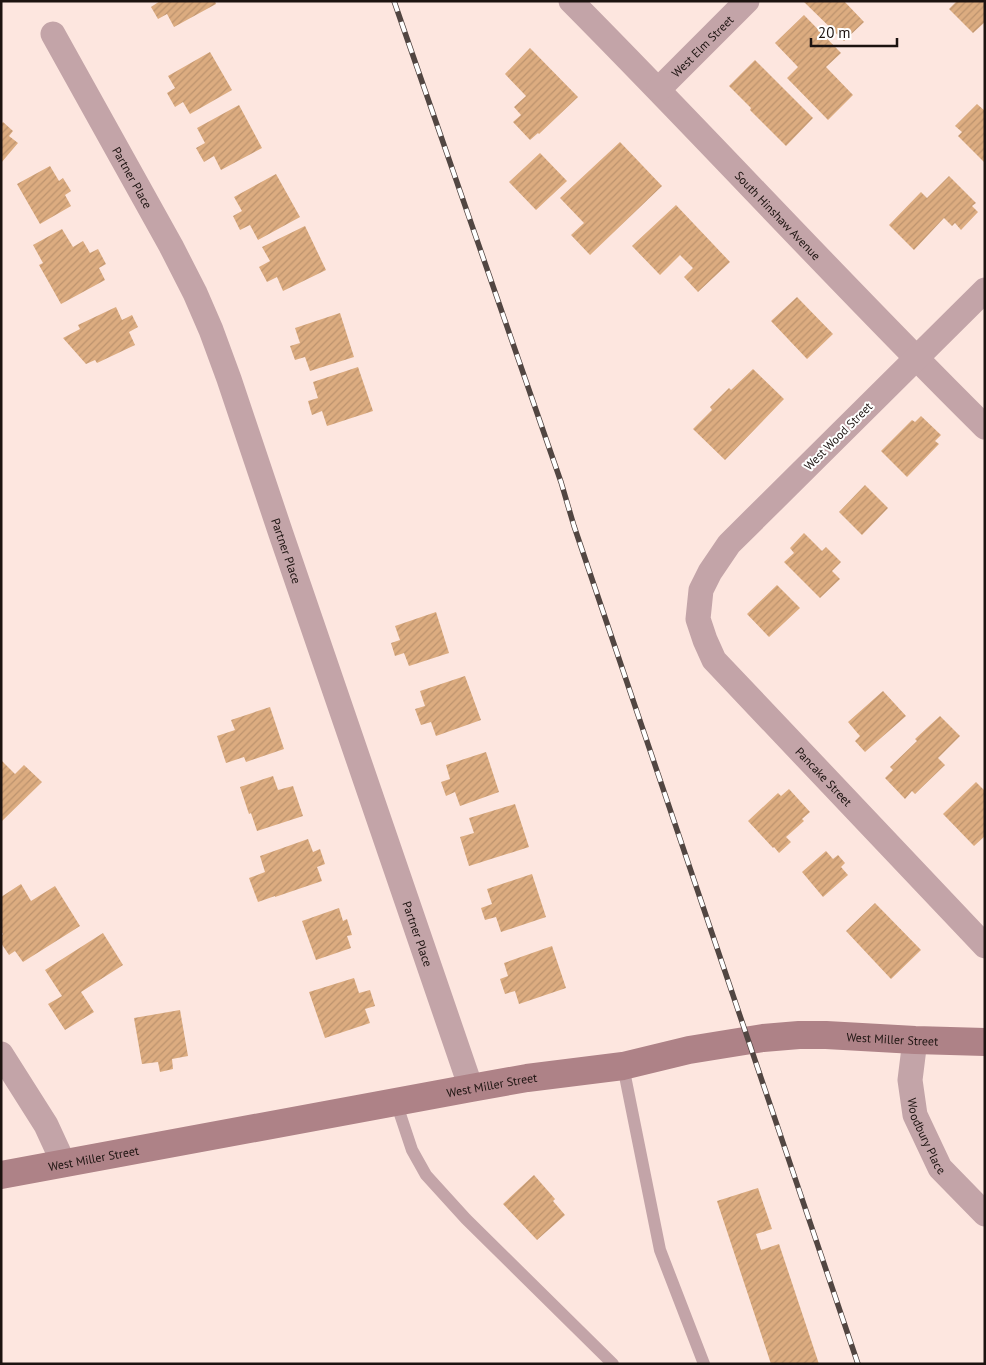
<svg xmlns="http://www.w3.org/2000/svg" width="986" height="1365" viewBox="0 0 986 1365" font-family="'PT Sans',sans-serif">
	<style>
		.building { fill: url(#building-hatch) }
		.lines { fill: none; stroke-linecap: round; stroke-linejoin: round }
		.lane { stroke: #c3a4a8; stroke-width: 12 }
		.street { stroke: #c3a4a8; stroke-width: 25 }
		.secondary { stroke: #ae8287; stroke-width: 28 }
		.rail-casing { stroke: #524642; stroke-width: 5.5 }
		.rail { stroke: #fff; stroke-width: 4; stroke-dasharray: 11; stroke-linecap: butt }
		.labels { text-anchor: middle; dominant-baseline: central; stroke-width: 4; stroke-linejoin: round; paint-order: stroke }
		.street-label { font-size: 12px; fill: #1c1310; stroke: #fff }
	</style>
	<defs>
		<pattern id="building-hatch" width="6" height="6" patternUnits="userSpaceOnUse" patternTransform="scale(1.25)"><rect width="6" height="6" fill="#dcac80"/><path d="M-1 1l2-2M0 6l6-6M5 7l2-2" fill="none" stroke="#bc936e"/></pattern>
	</defs>
	<rect width="100%" height="100%" fill="#fde6df"/>
	<!-- building -->
	<path class="building" d="M 160,1 L 215,1 L 216,4 L 174,27 L 167,14 L 158,19 L 151,7 Z
		M 803,1 L 844,1 L 864,22 L 844,41 Z
		M 957,1 L 982,1 L 985,4 L 985,22 L 973,33 L 949,9 Z
		M 804,15 L 841,53 L 826,67 L 853,95 L 828,120 L 787,78 L 798,67 L 775,43 Z
		M 530,48 L 578,97 L 539,134 L 538,133 L 530,140 L 513,122 L 521,115 L 514,107 L 526,96 L 505,74 Z
		M 210,52 L 232,90 L 190,114 L 183,102 L 175,107 L 167,93 L 175,88 L 168,76 Z
		M 755,60 L 813,118 L 786,146 L 750,110 L 751,108 L 729,86 Z
		M 977,104 L 985,111 L 985,163 L 958,136 L 962,132 L 955,126 Z
		M 239,105 L 262,148 L 221,170 L 214,156 L 204,162 L 196,148 L 205,143 L 197,128 Z
		M 3,122 L 13,131 L 9,136 L 18,143 L 1,163 L 1,124 Z
		M 620,142 L 662,186 L 590,255 L 571,235 L 584,223 L 560,198 Z
		M 540,153 L 567,181 L 536,210 L 509,182 Z
		M 50,166 L 59,181 L 63,178 L 71,191 L 65,195 L 71,206 L 40,224 L 17,184 Z
		M 276,174 L 300,217 L 258,240 L 250,225 L 240,230 L 233,216 L 242,211 L 234,197 Z
		M 949,176 L 976,203 L 972,206 L 978,212 L 961,230 L 955,223 L 952,226 L 944,218 L 914,250 L 889,225 L 921,192 L 927,198 Z
		M 676,205 L 730,262 L 698,292 L 684,277 L 693,268 L 680,255 L 660,275 L 632,246 Z
		M 305,226 L 326,270 L 283,291 L 277,277 L 267,282 L 259,267 L 270,261 L 262,247 Z
		M 62,229 L 73,247 L 83,241 L 90,253 L 98,249 L 106,264 L 99,268 L 105,280 L 61,304 L 39,265 L 43,263 L 33,245 Z
		M 797,297 L 833,334 L 807,359 L 771,321 Z
		M 116,307 L 122,320 L 132,315 L 138,327 L 129,332 L 135,345 L 97,363 L 95,360 L 86,364 L 63,338 L 80,329 L 78,325 Z
		M 340,313 L 354,357 L 310,371 L 305,357 L 295,360 L 290,346 L 300,343 L 295,328 Z
		M 358,367 L 373,411 L 327,426 L 322,411 L 312,415 L 308,401 L 318,398 L 313,382 Z
		M 753,369 L 784,399 L 725,460 L 693,429 L 712,410 L 710,407 L 729,388 L 731,390 Z
		M 921,416 L 941,435 L 935,441 L 939,444 L 907,477 L 881,451 L 912,420 L 915,422 Z
		M 865,485 L 888,508 L 862,535 L 839,512 Z
		M 804,533 L 822,551 L 826,547 L 841,562 L 832,571 L 840,579 L 820,598 L 784,562 L 794,553 L 790,548 Z
		M 777,585 L 800,608 L 769,637 L 747,614 Z
		M 436,612 L 449,653 L 409,666 L 404,653 L 395,656 L 391,643 L 400,640 L 395,626 Z
		M 465,676 L 481,720 L 436,736 L 431,722 L 421,725 L 415,709 L 425,706 L 420,691 Z
		M 883,691 L 906,716 L 865,752 L 855,741 L 860,736 L 848,722 Z
		M 270,707 L 284,749 L 246,762 L 244,757 L 226,763 L 217,736 L 235,730 L 231,720 Z
		M 940,716 L 960,736 L 938,758 L 945,765 L 915,794 L 912,791 L 905,799 L 885,778 L 893,770 L 890,767 L 917,741 L 915,739 Z
		M 486,752 L 499,792 L 460,806 L 455,792 L 446,796 L 441,782 L 450,779 L 446,765 Z
		M 1,760 L 15,774 L 24,765 L 42,782 L 1,822 Z
		M 273,776 L 278,790 L 293,786 L 303,816 L 257,831 L 251,813 L 249,814 L 240,787 Z
		M 976,782 L 985,791 L 985,836 L 974,846 L 943,814 Z
		M 789,789 L 810,812 L 802,819 L 804,821 L 786,837 L 791,842 L 779,853 L 774,847 L 773,848 L 748,821 L 778,793 L 781,796 Z
		M 515,804 L 529,847 L 469,866 L 460,837 L 474,833 L 469,818 Z
		M 308,839 L 313,852 L 320,849 L 325,864 L 317,867 L 322,881 L 275,897 L 275,896 L 258,902 L 249,878 L 265,872 L 260,856 Z
		M 826,851 L 833,859 L 838,855 L 845,863 L 841,867 L 848,875 L 823,897 L 802,872 Z
		M 532,874 L 546,917 L 501,932 L 496,917 L 485,920 L 481,908 L 492,904 L 487,889 Z
		M 21,884 L 31,901 L 55,886 L 80,926 L 23,962 L 15,951 L 9,955 L 1,943 L 1,936 L 3,934 L 1,931 L 1,897 Z
		M 875,903 L 921,950 L 891,979 L 846,931 Z
		M 339,908 L 343,921 L 347,919 L 352,935 L 347,936 L 351,948 L 316,960 L 302,921 Z
		M 103,933 L 123,965 L 81,992 L 94,1012 L 65,1030 L 48,1004 L 62,996 L 45,970 Z
		M 552,946 L 566,988 L 519,1004 L 515,991 L 505,994 L 500,979 L 508,976 L 504,963 Z
		M 354,978 L 359,993 L 370,990 L 375,1006 L 365,1009 L 370,1023 L 325,1038 L 309,992 Z
		M 180,1010 L 188,1056 L 172,1059 L 173,1069 L 160,1072 L 158,1062 L 142,1064 L 134,1018 Z
		M 534,1175 L 555,1199 L 553,1201 L 565,1215 L 537,1240 L 503,1204 Z
		M 758,1188 L 772,1229 L 756,1234 L 761,1250 L 779,1244 L 819,1364 L 771,1364 L 717,1201 Z"/>
	<g class="lines">
		<!-- lane -->
		<path class="lane" d="M 623,1066 L 660,1250 L 704,1364
			M 396,1102 L 412,1150 L 426,1175 L 466,1219 L 613,1364"/>
		<!-- street -->
		<g class="street">
			<path id="s1" d="M 571,1 C 711,142 844,288 985,427"/>
			<path id="s2" d="M 53,34 L 171,246 L 195,293 L 211,330 L 229,379 L 281,534 L 471,1088"/>
			<path id="s3" d="M 659,89 L 747,1"/>
			<path id="s4" d="M 985,290 L 729,544 L 710,572 L 701,590 L 698,619 L 705,640 L 714,660 L 985,946"/>
			<path id="s5" d="M 915,1040 L 910,1080 L 915,1115 L 940,1168 L 985,1214"/>
			<path d="M 1,1054 L 46,1125 L 64,1164"/>
		</g>
		<!-- secondary -->
		<path class="secondary" id="s6" d="M 1,1175 L 471,1088 L 527,1078 L 623,1066 L 689,1050 L 763,1038 L 799,1035 L 826,1035 L 915,1040 L 985,1042"/>
		<!-- rail casing -->
		<g class="rail-casing">
			<path id="rail" d="M 394,1 L 561,482 L 574,526 L 858,1364"/>
		</g>
		<!-- rail -->
		<use href="#rail" class="rail"/>
	</g>
	<g class="labels">
		<!-- street labels -->
		<g class="street-label">
			<text stroke="none"><textPath href="#s3" startOffset="61">West Elm Street</textPath></text>
			<text stroke="none"><textPath href="#s2" startOffset="164">Partner Place</textPath></text>
			<text stroke="none"><textPath href="#s1" startOffset="298">South Hinshaw Avenue</textPath></text>
			<text transform="translate(838 436) rotate(-45)">West Wood Street</text>
			<text stroke="none"><textPath href="#s2" startOffset="569">Partner Place</textPath></text>
			<text stroke="none"><textPath href="#s4" startOffset="648">Pancake Street</textPath></text>
			<text stroke="none"><textPath href="#s2" startOffset="974">Partner Place</textPath></text>
			<text stroke="none"><textPath href="#s6" startOffset="904">West Miller Street</textPath></text>
			<text stroke="none"><textPath href="#s6" startOffset="499">West Miller Street</textPath></text>
			<text stroke="none"><textPath href="#s5" startOffset="99">Woodbury Place</textPath></text>
			<text stroke="none"><textPath href="#s6" startOffset="94">West Miller Street</textPath></text>
		</g>
	</g>
	<!-- border -->
	<rect width="986" height="1365" fill="none" stroke="#1c1310" stroke-width="5"/>
	<!-- scale -->
	<path d="M811 38v8h86v-8" fill="none" stroke="#1c1310" stroke-width="2.5"/>
	<text x="818" y="38" font-size="15" fill="#1c1310" stroke="#ffffff" stroke-width="4" paint-order="stroke">20 m</text>
</svg>
